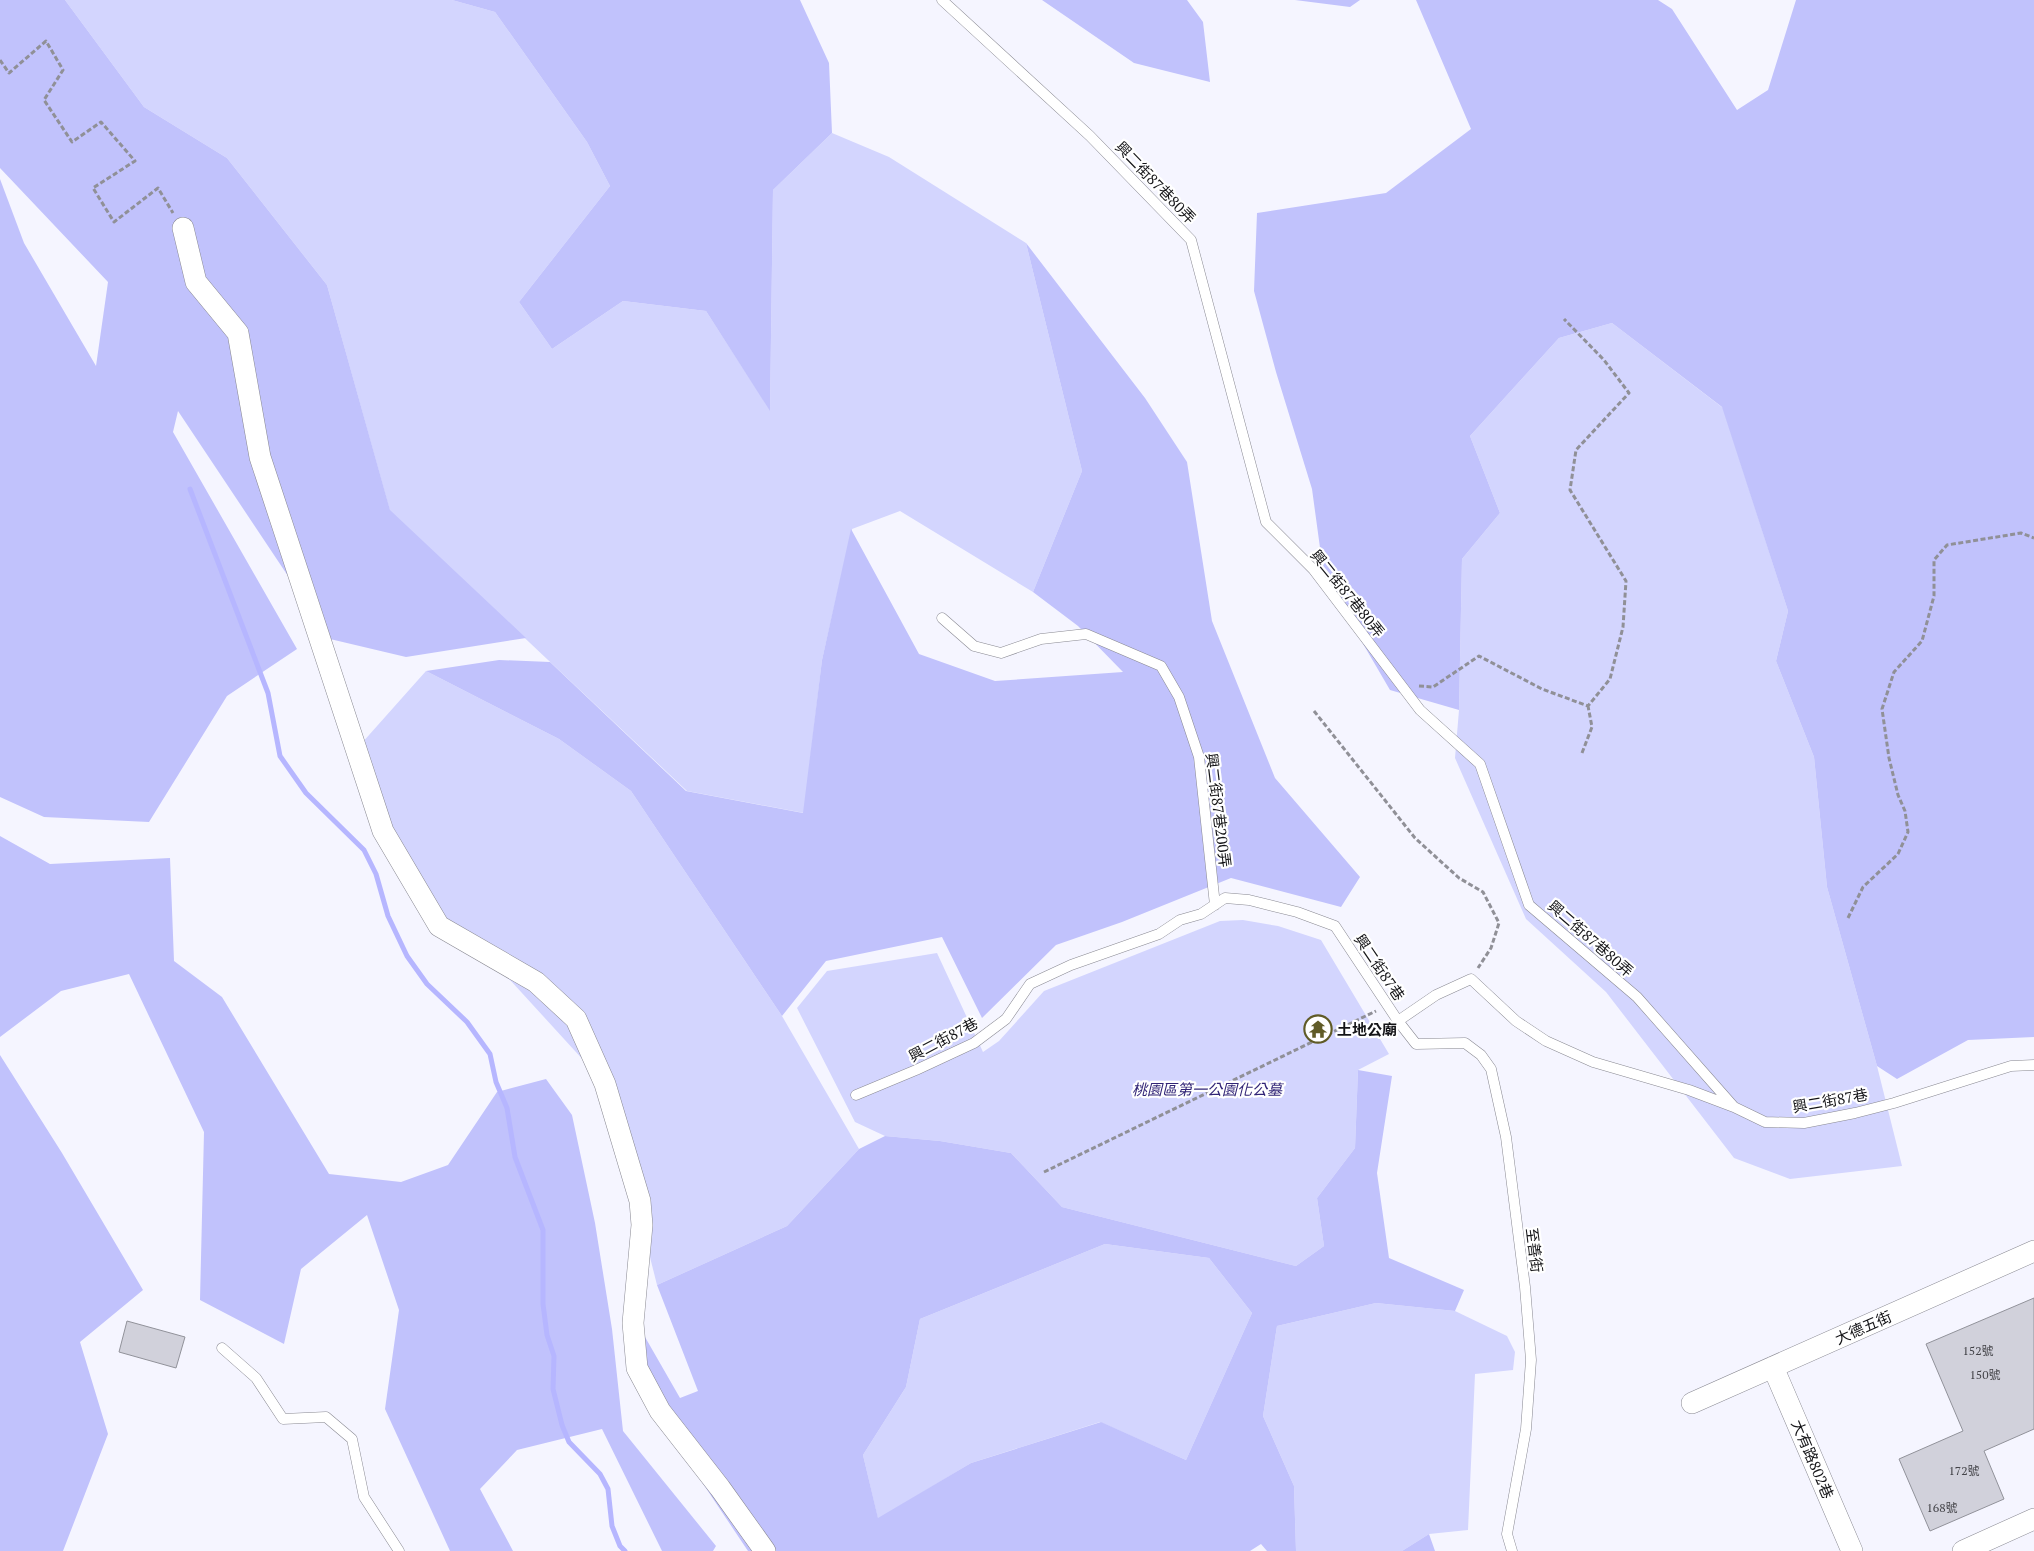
<svg xmlns="http://www.w3.org/2000/svg" width="2034" height="1551" viewBox="0 0 2034 1551" font-family="'PT Serif','Noto Sans TC',serif">
	<style>
		.green { fill: #d3d5fe }
		.forest { fill: #c1c2fc; fill-rule: evenodd }
		.lines { fill: none; stroke-linecap: round; stroke-linejoin: round }
		.stream { stroke: #b6b6ff; stroke-width: 5 }
		.building { fill: #d1d1db; stroke: #91929a }
		.lane-casing { stroke: #898992; stroke-width: 11 }
		.street-casing { stroke: #898992; stroke-width: 22 }
		.path { stroke: #909097; stroke-width: 3; stroke-dasharray: 5 2.5; stroke-linecap: butt }
		.lane { stroke: #fff; stroke-width: 10 }
		.street { stroke: #fff; stroke-width: 21 }
		.labels { text-anchor: middle; dominant-baseline: central; stroke-width: 4.5; stroke-linejoin: round; paint-order: stroke }
		.number-label { font-size: 12px; fill: #434348 }
		.street-label { font-size: 15px; fill: #141417; stroke: #fff }
		.poi-label { font-size: 15px; font-weight: bold; fill: #141417; stroke: #fff; text-anchor: start }
		.park-label { font-size: 15px; font-style: italic; fill: #312476; stroke: #fff }
	</style>
	<rect width="100%" height="100%" fill="#f5f5ff"/>
	<!-- green -->
	<path class="green" d="M 65,0 L 452,0 L 495,12 L 587,142 L 610,186 L 519,302 L 552,349 L 623,301 L 706,311 L 770,410 L 773,190 L 832,133 L 889,157 L 1026,243 L 1082,471 L 1033,592 L 900,511 L 852,529 L 822,660 L 804,813 L 687,791 L 390,511 L 327,285 L 227,158 L 144,107 Z
		M 1612,323 L 1723,408 L 1788,611 L 1776,661 L 1814,757 L 1827,887 L 1877,1066 L 1902,1166 L 1790,1179 L 1734,1158 L 1606,992 L 1526,919 L 1455,758 L 1459,710 L 1462,559 L 1500,513 L 1470,436 L 1559,338 Z
		M 426,671 L 559,739 L 631,791 L 782,1016 L 859,1149 L 787,1226 L 657,1285 L 607,1086 L 511,981 L 417,900 L 353,753 Z
		M 1243,920 L 1278,926 L 1321,940 L 1389,1054 L 1358,1070 L 1355,1148 L 1317,1198 L 1324,1246 L 1296,1266 L 1062,1207 L 1011,1153 L 940,1141 L 885,1136 L 855,1122 L 797,1008 L 827,971 L 937,953 L 983,1052 L 999,1041 L 1044,991 L 1220,921 Z
		M 1105,1244 L 1209,1258 L 1252,1313 L 1186,1460 L 1100,1422 L 971,1463 L 878,1519 L 863,1455 L 906,1387 L 920,1319 Z
		M 1376,1303 L 1455,1311 L 1507,1336 L 1515,1352 L 1513,1370 L 1475,1374 L 1468,1530 L 1429,1534 L 1402,1551 L 1296,1551 L 1294,1486 L 1263,1416 L 1277,1326 Z"/>
	<!-- forest -->
	<path class="forest" d="M 0,0 L 65,0 L 144,107 L 227,158 L 327,285 L 390,510 L 526,638 L 406,657 L 330,639 L 178,411 L 173,432 L 297,649 L 227,696 L 149,822 L 44,817 L 0,797 L 0,179 L 24,243 L 96,366 L 108,282 L 0,168 Z
		M 452,0 L 800,0 L 829,63 L 832,133 L 773,190 L 770,411 L 706,311 L 623,301 L 552,349 L 519,302 L 610,186 L 587,142 L 495,12 Z
		M 1042,0 L 1187,0 L 1203,22 L 1210,82 L 1134,63 Z
		M 1295,0 L 1360,0 L 1350,7 Z
		M 1416,0 L 1658,0 L 1672,9 L 1737,110 L 1768,90 L 1796,0 L 2034,0 L 2034,1037 L 1968,1040 L 1897,1079 L 1877,1066 L 1827,887 L 1814,757 L 1776,661 L 1788,611 L 1722,407 L 1612,323 L 1559,338 L 1470,436 L 1500,513 L 1462,559 L 1459,710 L 1390,690 L 1324,577 L 1312,489 L 1276,372 L 1254,291 L 1257,213 L 1386,193 L 1471,129 Z
		M 1026,243 L 1145,398 L 1187,462 L 1212,621 L 1275,778 L 1360,877 L 1341,907 L 1231,878 L 1122,922 L 1056,945 L 982,1018 L 942,937 L 826,961 L 782,1016 L 631,791 L 559,739 L 426,671 L 499,660 L 550,662 L 686,791 L 803,813 L 822,660 L 851,529 L 919,654 L 995,681 L 1123,672 L 1078,626 L 1033,592 L 1082,471 Z
		M 0,836 L 50,864 L 170,858 L 174,961 L 222,997 L 329,1174 L 401,1182 L 448,1165 L 497,1092 L 546,1079 L 572,1115 L 595,1223 L 612,1329 L 623,1431 L 716,1546 L 713,1551 L 662,1551 L 602,1429 L 517,1450 L 480,1489 L 513,1551 L 450,1551 L 385,1409 L 399,1310 L 367,1215 L 301,1269 L 284,1344 L 200,1300 L 204,1132 L 129,974 L 61,991 L 0,1037 Z
		M 0,1055 L 62,1153 L 143,1290 L 80,1342 L 108,1434 L 63,1551 L 0,1551 Z
		M 1358,1070 L 1392,1076 L 1377,1173 L 1389,1258 L 1464,1290 L 1455,1311 L 1376,1303 L 1277,1326 L 1263,1416 L 1294,1486 L 1296,1551 L 1267,1551 L 1261,1544 L 1250,1551 L 748,1551 L 641,1391 L 645,1337 L 680,1398 L 698,1391 L 657,1285 L 787,1226 L 859,1149 L 885,1136 L 940,1141 L 1011,1153 L 1062,1207 L 1296,1266 L 1324,1246 L 1317,1198 L 1355,1148 ZM 1105,1244 L 1209,1258 L 1252,1313 L 1186,1460 L 1101,1422 L 971,1463 L 878,1518 L 863,1455 L 906,1387 L 920,1319 Z
		M 1429,1534 L 1435,1551 L 1402,1551 Z"/>
	<g class="lines">
		<!-- stream -->
		<path class="stream" d="M 190,489 L 268,693 L 280,756 L 306,793 L 364,850 L 376,874 L 388,916 L 407,956 L 427,984 L 467,1022 L 490,1054 L 496,1082 L 507,1108 L 515,1157 L 543,1230 L 543,1304 L 547,1335 L 554,1356 L 553,1389 L 562,1425 L 569,1442 L 600,1474 L 608,1489 L 612,1526 L 620,1546 L 625,1551"/>
	</g>
	<!-- building -->
	<path class="building" d="M 2034,1298 L 2034,1429 L 1984,1451 L 2004,1499 L 1930,1531 L 1899,1459 L 1963,1431 L 1926,1344 Z
		M 127,1321 L 185,1337 L 176,1368 L 119,1352 Z"/>
	<g class="lines">
		<!-- lane casing -->
		<g class="lane-casing">
			<path id="lane" d="M 942,0 L 1090,136 L 1191,240 L 1266,522 L 1313,569 L 1420,710 L 1480,764 L 1529,905 L 1637,997 L 1734,1107
				M 942,618 L 974,646 L 1001,653 L 1041,639 L 1086,634 L 1161,666 L 1179,697 L 1199,757 L 1215,905
				M 1398,1021 L 1416,1044 L 1465,1043 L 1481,1055 L 1491,1069 L 1506,1137 L 1525,1287 L 1531,1360 L 1526,1429 L 1507,1534 L 1512,1551
				M 856,1095 L 916,1070 L 974,1043 L 1006,1019 L 1030,984 L 1071,965 L 1159,934 L 1180,920 L 1201,914 L 1225,898 L 1249,900 L 1297,912 L 1335,926 L 1398,1021 L 1436,995 L 1471,979 L 1516,1021 L 1546,1041 L 1593,1062 L 1689,1090 L 1734,1107 L 1765,1122 L 1804,1123 L 1855,1113 L 1894,1103 L 2011,1066 L 2034,1065
				M 222,1348 L 256,1378 L 283,1419 L 326,1417 L 352,1439 L 364,1497 L 399,1551"/>
		</g>
		<!-- street casing -->
		<g class="street-casing">
			<path id="street" d="M 183,228 L 196,282 L 238,333 L 260,457 L 383,831 L 439,926 L 536,982 L 576,1019 L 605,1084 L 640,1201 L 642,1225 L 633,1323 L 637,1368 L 660,1411 L 720,1488 L 765,1551
				M 1773,1367 L 1852,1551
				M 1692,1403 L 2034,1251
				M 1963,1551 L 2034,1519"/>
		</g>
		<!-- path -->
		<path class="path" d="M 0,60 L 9,73 L 46,41 L 63,70 L 44,100 L 72,142 L 101,122 L 135,161 L 93,188 L 114,222 L 158,188 L 173,213
			M 1419,686 L 1433,687 L 1479,656 L 1542,689 L 1588,706 L 1610,679 L 1623,627 L 1626,581 L 1570,490 L 1576,450 L 1629,393 L 1604,360 L 1564,319
			M 1314,711 L 1415,838 L 1459,878 L 1483,892 L 1499,923 L 1491,948 L 1478,968
			M 1582,753 L 1592,727 L 1588,706
			M 1848,918 L 1863,887 L 1898,854 L 1908,832 L 1905,811 L 1898,795 L 1889,758 L 1882,709 L 1894,672 L 1922,641 L 1934,596 L 1934,560 L 1947,545 L 2021,533 L 2034,538
			M 1044,1172 L 1376,1011"/>
		<!-- lane -->
		<use href="#lane" class="lane"/>
		<!-- street -->
		<use href="#street" class="street"/>
	</g>
	<!-- icons -->
	<defs>
		<g id="temple-ring" transform="scale(1.4375)"><circle r="9.5" fill="#fff" stroke="#605b27" stroke-width="1.5"/><path d="M0-6L5-2H3V0L6.5 2.5H4V6H1.5V3h-3V6H-4V2.5H-6.5L-3 0V-2H-5Z" fill="#605b27"/></g>
	</defs>
	<g fill-rule="evenodd">
		<use href="#temple-ring" x="1318" y="1029"/>
	</g>
	<g class="labels">
		<!-- number labels -->
		<g class="number-label">
			<text x="1978" y="1350">152號</text>
			<text x="1985" y="1374">150號</text>
			<text x="1964" y="1470">172號</text>
			<text x="1942" y="1507">168號</text>
		</g>
		<!-- street labels -->
		<g class="street-label">
			<text transform="translate(1156 182) rotate(46)">興二街87巷80弄</text>
			<text transform="translate(1348 593) rotate(51)">興二街87巷80弄</text>
			<text transform="translate(1219 810) rotate(83)">興二街87巷200弄</text>
			<text transform="translate(1591 938) rotate(41)">興二街87巷80弄</text>
			<text transform="translate(1380 967) rotate(56)">興二街87巷</text>
			<text transform="translate(943 1039) rotate(-28)">興二街87巷</text>
			<text transform="translate(1830 1100) rotate(-10)">興二街87巷</text>
			<text transform="translate(1535 1250) rotate(83)">至善街</text>
			<text transform="translate(1863 1327) rotate(-24)">大德五街</text>
			<text transform="translate(1813 1459) rotate(67)">大有路802巷</text>
		</g>
		<!-- poi labels -->
		<g class="poi-label">
			<text x="1337" y="1029">土地公廟</text>
		</g>
		<!-- park labels -->
		<g class="park-label">
			<text x="1207" y="1089">桃園區第一公園化公墓</text>
		</g>
	</g>
</svg>
